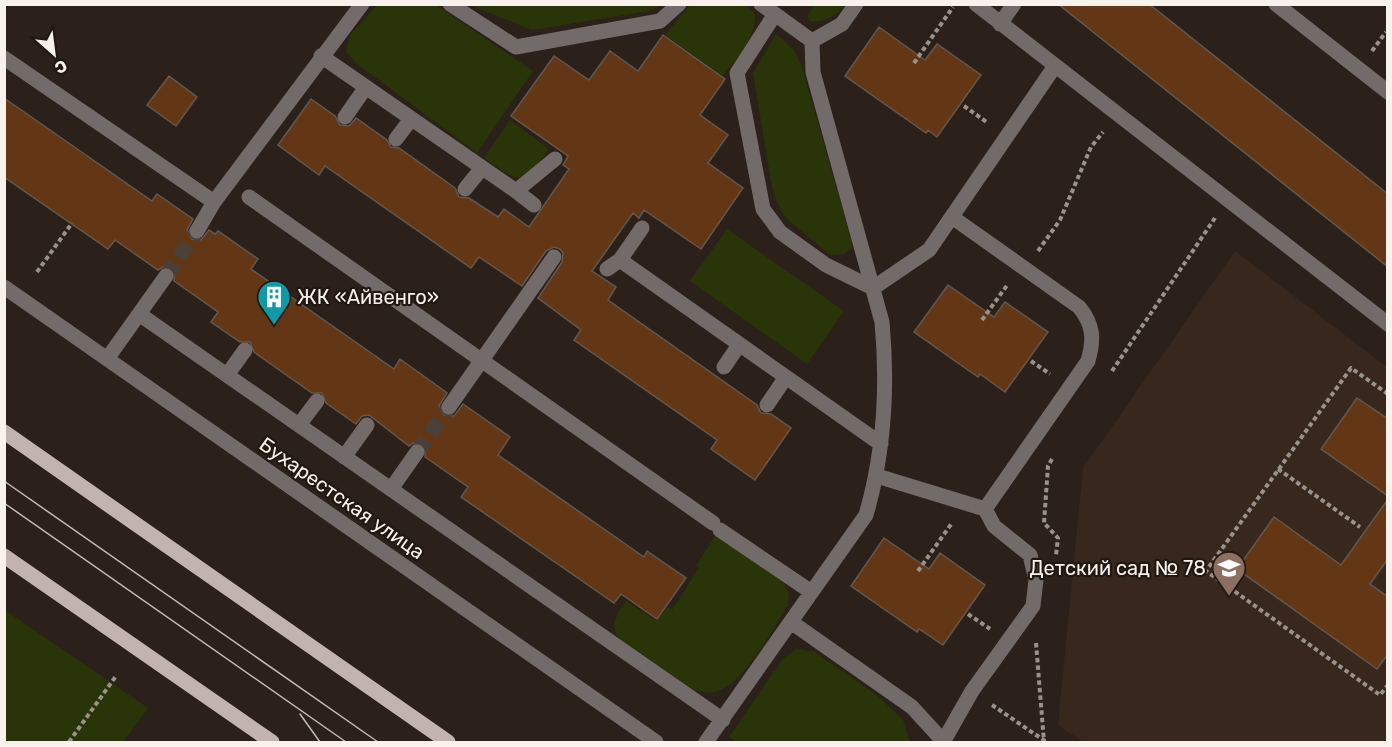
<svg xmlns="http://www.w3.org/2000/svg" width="1392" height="747" viewBox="0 0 1392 747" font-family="Rubik,sans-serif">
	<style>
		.built { fill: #37271d }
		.green { fill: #293408 }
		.building { fill: #633716; stroke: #635750; stroke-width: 1.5 }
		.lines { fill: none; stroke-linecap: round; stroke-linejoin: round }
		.minor-tunnel { stroke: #4a403a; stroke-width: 15; stroke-dasharray: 15 8; stroke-linecap: butt }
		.path { stroke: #99918b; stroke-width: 4; stroke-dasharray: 4.5 3; stroke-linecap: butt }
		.minor { stroke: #726b6a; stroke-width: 15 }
		.major { stroke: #c2b3b1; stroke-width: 15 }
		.tram { stroke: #c2bbb5; stroke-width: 1.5 }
		.labels { text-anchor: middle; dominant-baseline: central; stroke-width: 4.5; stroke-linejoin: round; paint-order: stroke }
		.poi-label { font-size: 20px; fill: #f8f1ec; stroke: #211811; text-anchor: start }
		.street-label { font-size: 20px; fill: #f8f1ec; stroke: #211811 }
	</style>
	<rect width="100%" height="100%" fill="#2b211a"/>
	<!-- built -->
	<path class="built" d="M 1235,251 L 1387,367 L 1387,742 L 1083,742 L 1058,725 L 1083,468 Z"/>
	<!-- green -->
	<path class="green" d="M 377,5 L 436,5 L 533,71 L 477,153 L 356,63 L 346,51 L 350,35 Z
		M 470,5 L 661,5 L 649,11 L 532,30 Z
		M 690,5 L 746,5 L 755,13 C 757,37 737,57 723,76 L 665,35 Z
		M 814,5 L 814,4 L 844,5 C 834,17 827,23 810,21 L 807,16 Z
		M 776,34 L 794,50 L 802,67 L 852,243 L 851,249 L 844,254 L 830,255 L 786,218 L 777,203 L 771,182 L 753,73 Z
		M 510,120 L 549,149 C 521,186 522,185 484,158 Z
		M 727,229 L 844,311 L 807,364 L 690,281 Z
		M 715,536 L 783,581 L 789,595 L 788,605 C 772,630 746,681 718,691 C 710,694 702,692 694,690 L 619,638 C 609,625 618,613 626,601 L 657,621 L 667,607 L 672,610 L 699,568 L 696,566 Z
		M 5,610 L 148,708 L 123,742 L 5,742 Z
		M 796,649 L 815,652 L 878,696 L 903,720 L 910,742 L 737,742 L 729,737 L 783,659 Z"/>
	<!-- building -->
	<path class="building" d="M 1058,4 L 1149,4 L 1388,194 L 1388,267 Z
		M 879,27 L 925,60 L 937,44 L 981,75 L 937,137 L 928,130 L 926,133 L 845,76 Z
		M 663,35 L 725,79 L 700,115 L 728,135 L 708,163 L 743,188 L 701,249 L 644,210 L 639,218 L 633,213 L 592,271 L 616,287 L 608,300 L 757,405 L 761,413 L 771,414 L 791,428 L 755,480 L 711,449 L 717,440 L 574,340 L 581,330 L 538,298 L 562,262 L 563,253 L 560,249 L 554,247 L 546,251 L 522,286 L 479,257 L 471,268 L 325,166 L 319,175 L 278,145 L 311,99 L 335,116 L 340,125 L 349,126 L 356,118 L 387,140 L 391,147 L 399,148 L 455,188 L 459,197 L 469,198 L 498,217 L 504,209 L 529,227 L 569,169 L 563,165 L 568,156 L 511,116 L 554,56 L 589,80 L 610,51 L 638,71 Z
		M 169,76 L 197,97 L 176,126 L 147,105 Z
		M 4,98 L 152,201 L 157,194 L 193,219 L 187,230 L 192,239 L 201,240 L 209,230 L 215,234 L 218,231 L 258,259 L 251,269 L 394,369 L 400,359 L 439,387 L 447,393 L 439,406 L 444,415 L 454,416 L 463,404 L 510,437 L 498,455 L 644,557 L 647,551 L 686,578 L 657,619 L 621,594 L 614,603 L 461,497 L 468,487 L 425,457 L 426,448 L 422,444 L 413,443 L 409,446 L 369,415 L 362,416 L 356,424 L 326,403 L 322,393 L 312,393 L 254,352 L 250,342 L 240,342 L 211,322 L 218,312 L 174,281 L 175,273 L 171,268 L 163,267 L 158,270 L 115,240 L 108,249 L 4,177 Z
		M 948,285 L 994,317 L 1005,302 L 1048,332 L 1005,392 L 980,374 L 978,377 L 914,332 Z
		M 1357,398 L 1388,419 L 1388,496 L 1321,449 Z
		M 1388,499 L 1388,559 L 1370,584 L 1388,597 L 1388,654 L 1377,669 L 1237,569 L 1274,517 L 1341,565 Z
		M 884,538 L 929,569 L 940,553 L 985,585 L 943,645 L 919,629 L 917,632 L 851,586 Z"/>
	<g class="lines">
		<!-- minor-tunnel -->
		<path class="minor-tunnel" d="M 166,276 L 197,231
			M 417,452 L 449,407"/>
		<!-- path -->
		<path class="path" d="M 1372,51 L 1386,32
			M 914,63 L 953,7
			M 964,106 L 988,123
			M 1038,251 L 1060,220 L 1091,147 L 1103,132
			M 37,272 L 72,223
			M 982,320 L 1008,284
			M 1031,361 L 1050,374
			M 1112,371 L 1215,218
			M 1388,394 L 1351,368 L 1206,571 L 1380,695 L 1388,685
			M 1052,459 L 1048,466 L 1044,523 L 1058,538 L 1056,555
			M 1278,469 L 1360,527
			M 918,571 L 952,523
			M 968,614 L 990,629
			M 1036,643 L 1044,742
			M 992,705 L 1045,741
			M 69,742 L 116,676"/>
		<!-- minor -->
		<path class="minor" d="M 450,4 L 516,47 L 660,21 L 679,4
			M 761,4 L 812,41
			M 976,4 L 1388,324
			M 1276,4 L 1388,92
			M 775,14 L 737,73 L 763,209 L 780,232 L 826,265 L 873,288 L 929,250 L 1055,66
			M 1000,24 L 1014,4
			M 321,56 L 516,191 L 555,159
			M 4,58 L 214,202
			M 345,117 L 366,87
			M 396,139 L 411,119
			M 465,189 L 482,168
			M 516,191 L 534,205
			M 249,197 L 713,523
			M 642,228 L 620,260 L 881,444
			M 197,231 L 214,202 L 362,4
			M 607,269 L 620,260
			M 4,287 L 656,742
			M 139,314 L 723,720
			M 107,359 L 166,276
			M 724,367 L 739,345
			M 227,375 L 245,350
			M 767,405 L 786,377
			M 449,407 L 554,257
			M 299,425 L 317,401
			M 344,457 L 367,425
			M 877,476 L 985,509
			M 391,489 L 417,452
			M 720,530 L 810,591
			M 791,622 L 912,707 L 944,742
			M 706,742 L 866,515 C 884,453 888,387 882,322 L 813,72 L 812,41 L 842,24 L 856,4
			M 943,742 L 972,691 L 1033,606 L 1036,580 L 1030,555 L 994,526 L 985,509 L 1088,361 C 1094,340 1094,325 1079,307 L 952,217"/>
		<!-- major -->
		<path class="major" d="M 4,432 L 448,742
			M 4,556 L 272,742"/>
		<!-- tram -->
		<path class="tram" d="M 4,481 L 378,742
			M 4,503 L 346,742
			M 300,714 L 320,742"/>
	</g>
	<!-- icons -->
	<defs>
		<g id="building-pin" transform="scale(1.725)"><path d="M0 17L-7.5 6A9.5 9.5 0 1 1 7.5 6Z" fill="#0f9aa8" stroke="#211811"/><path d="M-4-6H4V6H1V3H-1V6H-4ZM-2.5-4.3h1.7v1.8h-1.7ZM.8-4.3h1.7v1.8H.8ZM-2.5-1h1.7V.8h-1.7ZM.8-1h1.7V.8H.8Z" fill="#fff"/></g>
		<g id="school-pin" transform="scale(1.725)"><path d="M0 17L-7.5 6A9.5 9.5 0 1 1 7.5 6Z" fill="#8d6e63" stroke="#211811"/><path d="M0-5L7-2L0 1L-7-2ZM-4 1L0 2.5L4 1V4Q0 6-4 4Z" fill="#fff"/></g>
	</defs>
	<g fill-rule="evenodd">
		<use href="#building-pin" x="274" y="297"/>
		<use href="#school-pin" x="1229" y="568"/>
	</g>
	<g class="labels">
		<!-- poi labels -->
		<g class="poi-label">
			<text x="297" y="297">ЖК «Айвенго»</text>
			<text x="1206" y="568" text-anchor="end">Детский сад № 78</text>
		</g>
		<!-- street labels -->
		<g class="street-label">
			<text transform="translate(342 498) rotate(35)">Бухарестская улица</text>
		</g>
	</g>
	<!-- border -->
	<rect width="1392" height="747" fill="none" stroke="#f8f1ec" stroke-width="12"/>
	<!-- north arrow -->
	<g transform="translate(54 54) rotate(152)" stroke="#211811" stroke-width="4.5" paint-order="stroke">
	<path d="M0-4.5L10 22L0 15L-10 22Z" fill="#f8f1ec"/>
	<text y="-9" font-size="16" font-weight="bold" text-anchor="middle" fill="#f8f1ec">С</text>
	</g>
</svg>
